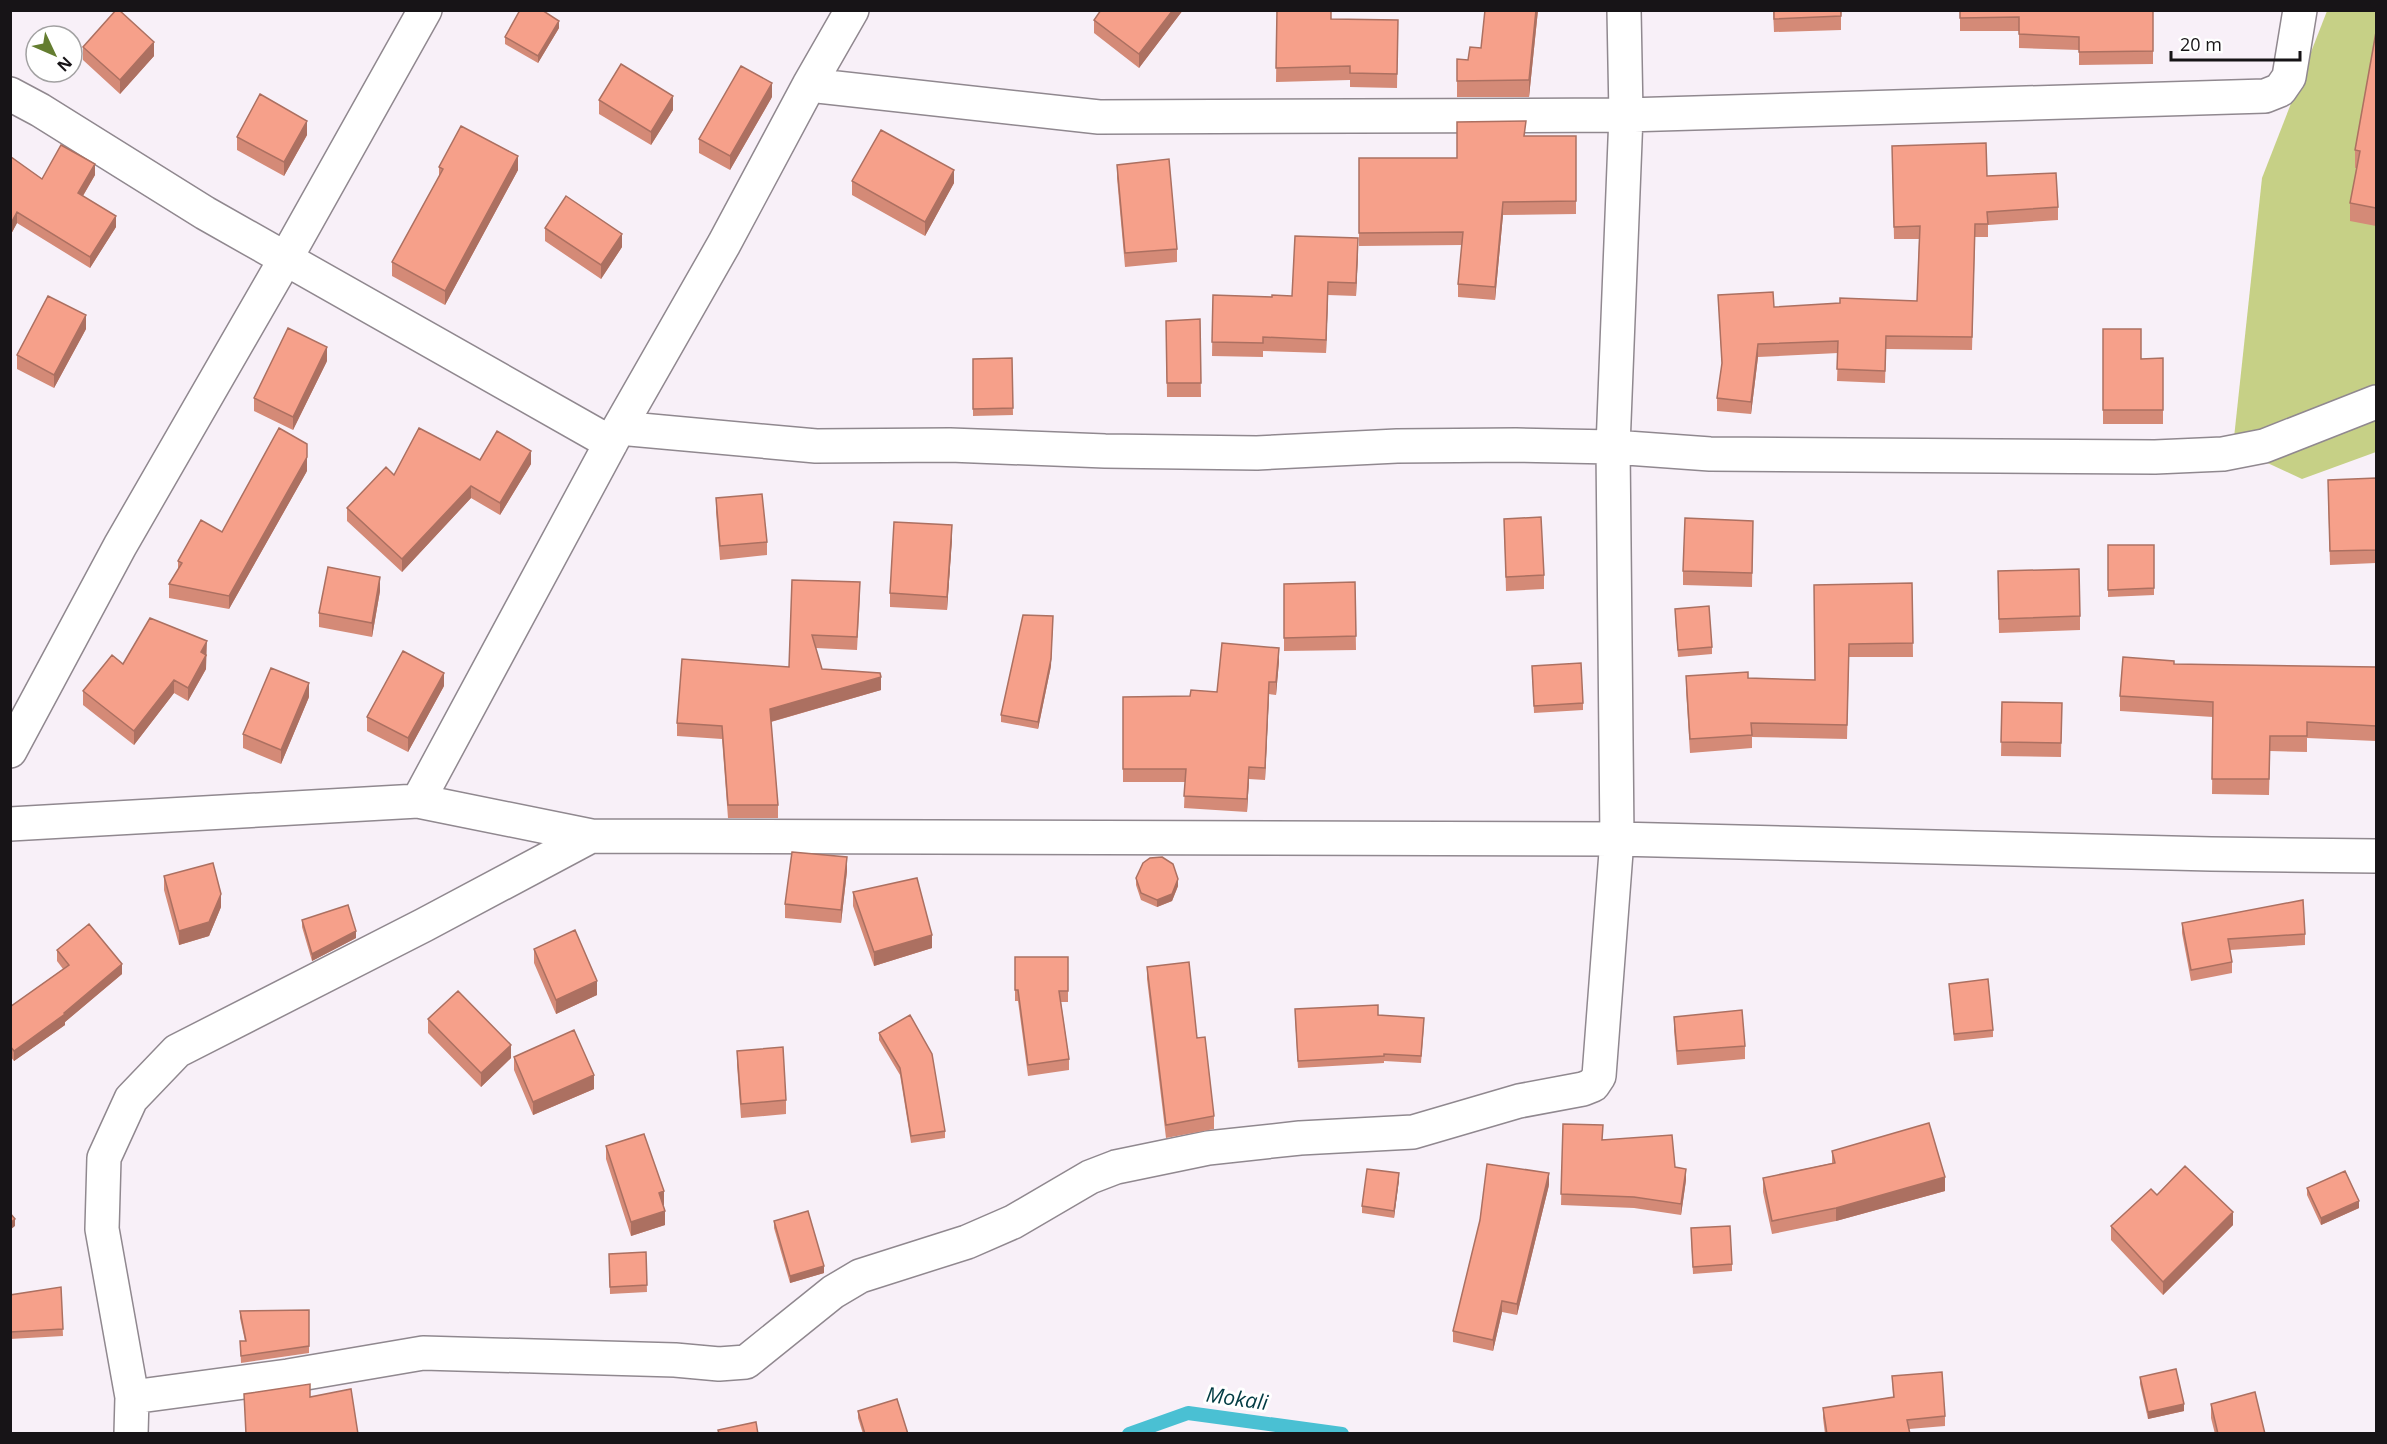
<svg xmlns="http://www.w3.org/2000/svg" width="2387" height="1444" viewBox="0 0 2387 1444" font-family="'Open Sans',sans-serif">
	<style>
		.green { fill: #c6d086 }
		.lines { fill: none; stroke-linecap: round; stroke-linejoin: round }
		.stream { stroke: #4ac0d3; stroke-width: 14 }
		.minor-casing { stroke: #90888f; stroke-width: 36 }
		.minor { stroke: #fff; stroke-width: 33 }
		.wall { fill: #d48a77 }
		.shaded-wall { fill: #ac7061 }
		.building { fill: #f6a08a; stroke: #ac7061; stroke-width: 1.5 }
		.labels { text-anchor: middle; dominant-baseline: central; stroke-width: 6; stroke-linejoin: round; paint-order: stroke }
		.water-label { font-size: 21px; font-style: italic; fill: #023b43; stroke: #fff }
	</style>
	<rect width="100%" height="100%" fill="#f8f0f8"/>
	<!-- green -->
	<path class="green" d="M 2327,11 L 2376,11 L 2376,452 L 2302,479 L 2233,447 L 2262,178 Z"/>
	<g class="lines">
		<!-- stream -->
		<path class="stream" d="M 1129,1434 L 1188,1413 L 1342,1434"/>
		<!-- minor casing -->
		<g class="minor-casing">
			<path id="minor" d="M 809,85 L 1099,117 L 1626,115 L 2265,96 L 2280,90 L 2289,77 L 2300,10
				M 10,94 L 40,110 L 205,213 L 611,443
				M 619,428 L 816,446 L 950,445 L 1105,451 L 1257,453 L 1397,446 L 1516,445 L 1613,447 L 1710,454 L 2155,457 L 2223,454 L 2264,446 L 2376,402
				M 10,751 L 120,546 L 286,258 L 425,10
				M 418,801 L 619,428 L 724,244 L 809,85 L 852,10
				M 10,824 L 418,801 L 591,836 L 1617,839 L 2211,854 L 2376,856
				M 132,1397 L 288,1376 L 423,1353 L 675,1360 L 719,1364 L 746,1362 L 833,1292 L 860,1276 L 967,1242 L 1013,1222 L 1090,1177 L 1116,1167 L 1208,1148 L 1300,1138 L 1413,1132 L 1519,1101 L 1583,1089 L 1593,1085 L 1599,1076 L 1617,839 L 1613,447 L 1626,115 L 1624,10
				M 131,1434 L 132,1397 L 102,1229 L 104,1158 L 131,1099 L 177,1051 L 424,925 L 591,836"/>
		</g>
		<!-- minor -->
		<use href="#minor" class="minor"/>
	</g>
	<!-- wall -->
	<path class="wall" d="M 1183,10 L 1139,68 L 1094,33 L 1094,20 Z
		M 1277,10 L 1331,19 L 1398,20 L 1397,88 L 1350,87 L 1350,80 L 1276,82 Z
		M 1538,10 L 1529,97 L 1457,97 L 1457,59 L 1468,60 L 1481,48 Z
		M 1773,10 L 1841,10 L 1841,30 L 1774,32 Z
		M 1960,10 L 2153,10 L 2153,64 L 2079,65 L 2079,50 L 2019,48 L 2019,31 L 1960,31 Z
		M 559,28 L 538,63 L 505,44 L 505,37 Z
		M 2376,32 L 2376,226 L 2350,221 L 2350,203 L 2357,168 L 2355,168 L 2355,150 Z
		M 83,47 L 154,56 L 120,94 L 83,60 Z
		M 772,97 L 730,170 L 699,153 L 699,139 Z
		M 599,100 L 673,110 L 651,145 L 599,114 Z
		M 307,135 L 284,176 L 237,150 L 237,137 Z
		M 1525,136 L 1576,136 L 1576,214 L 1503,215 L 1495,300 L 1458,297 L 1458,284 L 1462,245 L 1359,246 L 1359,158 L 1457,158 Z
		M 1892,146 L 1987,176 L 2058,207 L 2058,220 L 1988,225 L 1988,237 L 1975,237 L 1972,350 L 1886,349 L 1885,383 L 1837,381 L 1838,353 L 1758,357 L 1751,414 L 1717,411 L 1717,398 L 1722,367 L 1718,295 L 1774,307 L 1917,301 L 1919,239 L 1894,239 Z
		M 10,158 L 42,179 L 95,175 L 83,196 L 116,227 L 90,268 L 17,223 L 10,236 Z
		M 1117,165 L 1177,249 L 1177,262 L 1125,267 L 1117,178 Z
		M 439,167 L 518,170 L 445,305 L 392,276 L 392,262 L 439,178 Z
		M 852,181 L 954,183 L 925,236 L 852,195 Z
		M 545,228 L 622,247 L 601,279 L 545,241 Z
		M 1358,252 L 1356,296 L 1328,295 L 1326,353 L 1263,351 L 1263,357 L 1212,356 L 1213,295 L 1272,297 L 1292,296 Z
		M 1200,319 L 1201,397 L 1167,397 L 1166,321 Z
		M 86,329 L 54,388 L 17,369 L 17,355 Z
		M 2103,329 L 2141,359 L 2163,358 L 2163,424 L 2103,424 Z
		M 1012,358 L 1013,415 L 973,416 L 973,359 Z
		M 327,361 L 293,430 L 254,411 L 254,398 Z
		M 531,464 L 500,515 L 471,498 L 402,572 L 347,521 L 347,508 L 394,475 Z
		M 307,471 L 229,609 L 169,598 L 169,584 L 178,570 L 178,561 L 222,532 Z
		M 2376,478 L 2376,563 L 2330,565 L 2328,493 Z
		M 716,498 L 767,542 L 767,555 L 720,560 L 716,512 Z
		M 1504,519 L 1544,575 L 1544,589 L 1506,591 Z
		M 1753,521 L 1752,587 L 1683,585 L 1683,571 Z
		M 952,539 L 947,610 L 890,607 L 890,593 Z
		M 2108,545 L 2154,588 L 2154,595 L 2108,597 Z
		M 1998,571 L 2080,616 L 2080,630 L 1999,633 Z
		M 792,580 L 860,595 L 857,650 L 816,648 L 822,669 L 881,690 L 771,722 L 778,805 L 778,818 L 728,818 L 722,739 L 677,736 L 677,723 L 789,667 Z
		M 1355,582 L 1356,650 L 1284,651 L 1284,584 Z
		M 1912,583 L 1913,657 L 1849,657 L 1847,739 L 1752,737 L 1752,748 L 1690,753 L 1686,690 L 1686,676 L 1815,680 L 1814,585 Z
		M 380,591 L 372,637 L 319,627 L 319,613 Z
		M 1675,616 L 1712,647 L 1712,654 L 1678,657 Z
		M 207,655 L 206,657 L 206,669 L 188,701 L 174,693 L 134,745 L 83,705 L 83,691 L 123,664 Z
		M 1279,661 L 1276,695 L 1269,694 L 1265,780 L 1249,779 L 1247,812 L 1184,808 L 1185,782 L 1123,782 L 1123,697 L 1190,696 L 1217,692 Z
		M 2174,664 L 2376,667 L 2376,741 L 2307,738 L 2307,752 L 2270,751 L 2269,795 L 2212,794 L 2213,717 L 2120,711 L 2120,696 Z
		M 1051,666 L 1038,729 L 1001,722 L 1001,715 Z
		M 1532,666 L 1583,703 L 1583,710 L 1534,713 Z
		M 444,686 L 408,752 L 367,731 L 367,717 Z
		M 309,697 L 281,764 L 243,748 L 243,734 Z
		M 2002,702 L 2062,703 L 2061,757 L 2001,756 Z
		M 847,871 L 841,923 L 785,918 L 785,904 Z
		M 164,876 L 221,907 L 209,936 L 179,945 L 164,890 Z
		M 1136,878 L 1178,886 L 1172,901 L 1157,907 L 1141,900 L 1136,885 Z
		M 853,892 L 932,948 L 874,966 L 853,906 Z
		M 302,920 L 356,938 L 312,961 L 302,927 Z
		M 2182,923 L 2305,934 L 2305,945 L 2230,950 L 2232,962 L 2232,973 L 2191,981 L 2182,933 Z
		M 534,949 L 597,995 L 556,1014 L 534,963 Z
		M 57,950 L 122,974 L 65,1022 L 65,1025 L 14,1061 L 10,1056 L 10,1007 L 63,969 L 57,961 Z
		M 1015,957 L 1068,957 L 1068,1002 L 1061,1002 L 1069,1059 L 1069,1070 L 1028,1076 L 1018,1001 L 1015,1001 Z
		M 1147,967 L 1197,1038 L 1214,1116 L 1214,1129 L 1166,1138 L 1147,979 Z
		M 1949,984 L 1993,1030 L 1993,1037 L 1954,1041 Z
		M 1378,1015 L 1424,1025 L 1421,1063 L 1384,1061 L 1384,1063 L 1298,1068 L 1295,1016 Z
		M 1674,1017 L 1745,1046 L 1745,1059 L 1677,1065 L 1674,1030 Z
		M 428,1019 L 511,1058 L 481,1087 L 428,1033 Z
		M 879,1033 L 945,1131 L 945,1138 L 911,1143 L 900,1075 L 879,1040 Z
		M 737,1051 L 786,1100 L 786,1114 L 741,1118 L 737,1065 Z
		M 514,1057 L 594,1089 L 533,1115 L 514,1070 Z
		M 1563,1124 L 1675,1167 L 1686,1180 L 1681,1215 L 1634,1208 L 1561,1205 Z
		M 606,1146 L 664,1205 L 663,1205 L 665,1225 L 631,1236 L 606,1159 Z
		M 1832,1151 L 1945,1191 L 1836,1221 L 1772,1234 L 1763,1192 L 1763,1178 L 1832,1163 Z
		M 1399,1180 L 1394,1218 L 1362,1213 L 1362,1206 Z
		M 1549,1185 L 1517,1315 L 1502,1312 L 1493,1351 L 1453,1342 L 1453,1331 Z
		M 2307,1188 L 2359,1208 L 2321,1225 L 2307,1195 Z
		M 2157,1195 L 2233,1225 L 2163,1295 L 2111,1240 L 2111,1226 Z
		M 774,1221 L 824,1273 L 790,1283 L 774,1228 Z
		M 1691,1235 L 1732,1264 L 1732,1271 L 1693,1274 Z
		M 646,1252 L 647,1292 L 610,1294 L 609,1254 Z
		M 61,1287 L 63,1336 L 10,1339 L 10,1295 Z
		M 309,1310 L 309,1353 L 241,1363 L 240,1341 L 245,1341 L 240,1318 L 240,1311 Z
		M 1892,1376 L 1945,1416 L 1945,1426 L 1909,1429 L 1910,1434 L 1825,1434 L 1823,1418 L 1823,1408 L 1893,1397 Z
		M 2140,1377 L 2184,1411 L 2148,1419 L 2140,1384 Z
		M 2211,1404 L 2265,1434 L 2215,1434 L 2211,1418 Z
		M 858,1411 L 908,1434 L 863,1434 L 858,1418 Z"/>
	<!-- shaded-wall -->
	<path class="shaded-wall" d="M 1173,10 L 1183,10 L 1139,68 L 1139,54 Z
		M 1536,10 L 1538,10 L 1529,97 L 1529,80 Z
		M 559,21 L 559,28 L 538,63 L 538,56 Z
		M 154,42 L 154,56 L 120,94 L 120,80 Z
		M 772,83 L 772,97 L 730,170 L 730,156 Z
		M 673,96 L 673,110 L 651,145 L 651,132 Z
		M 307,121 L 307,135 L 284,176 L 284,162 Z
		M 518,156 L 518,170 L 445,305 L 445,291 Z
		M 95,164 L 95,175 L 78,204 L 78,193 Z
		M 954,170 L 954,183 L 925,236 L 925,222 Z
		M 1503,202 L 1503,215 L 1495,300 L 1495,287 Z
		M 17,212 L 17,223 L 10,236 L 10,225 Z
		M 116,216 L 116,227 L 90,268 L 90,257 Z
		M 622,234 L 622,247 L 601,279 L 601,265 Z
		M 1358,238 L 1358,252 L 1356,296 L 1356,283 Z
		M 1328,282 L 1328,295 L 1326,353 L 1326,340 Z
		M 86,315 L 86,329 L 54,388 L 54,375 Z
		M 1758,344 L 1758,357 L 1751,414 L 1751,402 Z
		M 327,347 L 327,361 L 293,430 L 293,417 Z
		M 531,451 L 531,464 L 500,515 L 500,503 Z
		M 307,457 L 307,471 L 229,609 L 229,596 Z
		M 471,486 L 471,498 L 402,572 L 402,559 Z
		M 952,525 L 952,539 L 947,610 L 947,597 Z
		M 380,577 L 380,591 L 372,637 L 372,623 Z
		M 1053,616 L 1051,666 L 1038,729 L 1038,722 Z
		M 207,641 L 206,669 L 188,701 L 188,688 L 201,652 Z
		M 1279,648 L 1279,661 L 1276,695 L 1276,682 Z
		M 444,673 L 444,686 L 408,752 L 408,738 Z
		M 881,677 L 881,690 L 770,722 L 770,709 Z
		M 174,680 L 174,693 L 134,745 L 134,731 Z
		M 1269,682 L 1269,694 L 1265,780 L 1265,768 Z
		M 309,683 L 309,697 L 281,764 L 281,750 Z
		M 1249,767 L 1249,779 L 1247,812 L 1247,799 Z
		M 847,857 L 847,871 L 841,923 L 841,910 Z
		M 1178,879 L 1178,886 L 1172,901 L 1157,907 L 1157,900 Z
		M 221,894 L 221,907 L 209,936 L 179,945 L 179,931 Z
		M 356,931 L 356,938 L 312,961 L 312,954 Z
		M 932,935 L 932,948 L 874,966 L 874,952 Z
		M 122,964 L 122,974 L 65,1022 L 65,1025 L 14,1061 L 14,1051 L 64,1013 Z
		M 597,981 L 597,995 L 556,1014 L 556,1000 Z
		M 511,1045 L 511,1058 L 481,1087 L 481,1073 Z
		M 594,1075 L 594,1089 L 533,1115 L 533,1102 Z
		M 1686,1169 L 1686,1180 L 1681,1215 L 1681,1204 Z
		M 1399,1173 L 1399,1180 L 1394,1218 L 1394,1211 Z
		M 1549,1173 L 1549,1185 L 1517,1315 L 1517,1304 Z
		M 1945,1177 L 1945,1191 L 1836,1221 L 1836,1208 Z
		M 664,1191 L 664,1205 L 659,1206 L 659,1193 Z
		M 2359,1201 L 2359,1208 L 2321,1225 L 2321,1218 Z
		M 665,1211 L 665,1225 L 631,1236 L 631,1222 Z
		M 2233,1212 L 2233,1225 L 2163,1295 L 2163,1282 Z
		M 15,1219 L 15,1226 L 10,1230 L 10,1223 Z
		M 824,1266 L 824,1273 L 790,1283 L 790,1276 Z
		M 1502,1301 L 1502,1312 L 1493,1351 L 1493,1340 Z
		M 2184,1404 L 2184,1411 L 2148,1419 L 2148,1412 Z"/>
	<!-- building -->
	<path class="building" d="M 116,10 L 119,10 L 154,42 L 120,80 L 83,47 Z
		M 520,10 L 542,10 L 559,21 L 538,56 L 505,37 Z
		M 1101,10 L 1173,10 L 1139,54 L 1094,20 Z
		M 1277,10 L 1331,10 L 1331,19 L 1398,20 L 1397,74 L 1350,73 L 1350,66 L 1276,68 Z
		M 1485,10 L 1536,10 L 1529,80 L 1457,81 L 1457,59 L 1468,60 L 1470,47 L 1481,48 Z
		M 1774,10 L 1841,10 L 1841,16 L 1774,19 Z
		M 1960,10 L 2153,10 L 2153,51 L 2079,52 L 2079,37 L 2019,34 L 2019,17 L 1960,18 Z
		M 2376,32 L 2376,208 L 2350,203 L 2360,151 L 2355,150 Z
		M 621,64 L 673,96 L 651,132 L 599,100 Z
		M 741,66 L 772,83 L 730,156 L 699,139 Z
		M 260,94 L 307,121 L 284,162 L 237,137 Z
		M 1526,121 L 1524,136 L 1576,136 L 1576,201 L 1503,202 L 1495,287 L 1458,284 L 1463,232 L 1359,233 L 1359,158 L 1457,158 L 1457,122 Z
		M 461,126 L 518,156 L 445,291 L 392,262 L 443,169 L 439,167 Z
		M 881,130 L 954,170 L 925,222 L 852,181 Z
		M 1986,143 L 1987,176 L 2056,173 L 2058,207 L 1987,212 L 1988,224 L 1975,224 L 1972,337 L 1886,336 L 1885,371 L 1837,369 L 1838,341 L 1758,344 L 1751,402 L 1717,398 L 1722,363 L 1718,295 L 1773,292 L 1774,307 L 1840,303 L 1840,298 L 1917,301 L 1920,226 L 1894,227 L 1892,146 Z
		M 61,145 L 95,164 L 78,193 L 116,216 L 90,257 L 17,212 L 10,225 L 10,158 L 11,157 L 42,179 Z
		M 1169,159 L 1177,249 L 1125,253 L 1117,165 Z
		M 566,196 L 622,234 L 601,265 L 545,228 Z
		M 1295,236 L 1358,238 L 1356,283 L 1328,282 L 1326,340 L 1263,337 L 1263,343 L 1212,342 L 1213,295 L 1272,297 L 1272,295 L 1292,296 Z
		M 48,296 L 86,315 L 54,375 L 17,355 Z
		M 1200,319 L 1201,383 L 1167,383 L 1166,321 Z
		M 288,328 L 327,347 L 293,417 L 254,398 Z
		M 2103,329 L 2141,329 L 2141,359 L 2163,358 L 2163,410 L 2103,410 Z
		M 1012,358 L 1013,408 L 973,409 L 973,359 Z
		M 279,428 L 307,444 L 307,457 L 229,596 L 169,584 L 182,563 L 178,561 L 201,520 L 222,532 Z
		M 419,428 L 480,460 L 497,431 L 531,451 L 500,503 L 471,486 L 402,559 L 347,508 L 386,467 L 394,475 Z
		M 2376,478 L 2376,550 L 2330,551 L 2328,480 Z
		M 762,494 L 767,542 L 720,546 L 716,498 Z
		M 1541,517 L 1544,575 L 1506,577 L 1504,519 Z
		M 1685,518 L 1753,521 L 1752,573 L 1683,571 Z
		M 894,522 L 952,525 L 947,597 L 890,593 Z
		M 2108,545 L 2154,545 L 2154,588 L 2108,590 Z
		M 328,567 L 380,577 L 372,623 L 319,613 Z
		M 2079,569 L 2080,616 L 1999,619 L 1998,571 Z
		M 792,580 L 860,582 L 857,637 L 812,635 L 822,669 L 880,673 L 881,677 L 770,709 L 778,805 L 728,805 L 722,726 L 677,723 L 682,659 L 789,667 Z
		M 1355,582 L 1356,636 L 1284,638 L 1284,584 Z
		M 1912,583 L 1913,643 L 1849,644 L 1847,725 L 1751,723 L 1752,735 L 1690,739 L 1686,676 L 1748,672 L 1748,678 L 1815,680 L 1814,585 Z
		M 1709,606 L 1712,647 L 1678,650 L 1675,609 Z
		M 1023,615 L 1053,616 L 1051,659 L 1038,722 L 1001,715 Z
		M 150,618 L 207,641 L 201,652 L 206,655 L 188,688 L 174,680 L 134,731 L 83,691 L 112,655 L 123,664 Z
		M 1222,643 L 1279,648 L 1276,682 L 1269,682 L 1265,768 L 1249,767 L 1247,799 L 1184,796 L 1186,769 L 1123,769 L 1123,697 L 1190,696 L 1191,690 L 1217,692 Z
		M 403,651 L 444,673 L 408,738 L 367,717 Z
		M 2123,657 L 2174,661 L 2174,664 L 2376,667 L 2376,726 L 2307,722 L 2307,736 L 2270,736 L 2269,779 L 2212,779 L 2213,702 L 2120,696 Z
		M 1581,663 L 1583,703 L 1534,706 L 1532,666 Z
		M 271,668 L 309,683 L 281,750 L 243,734 Z
		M 2002,702 L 2062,703 L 2061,743 L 2001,742 Z
		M 792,852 L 847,857 L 841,910 L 785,904 Z
		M 1162,857 L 1173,864 L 1178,879 L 1172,894 L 1157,900 L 1141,893 L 1136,878 L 1143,863 L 1150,858 Z
		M 213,863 L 221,894 L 209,922 L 179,931 L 164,876 Z
		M 917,878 L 932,935 L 874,952 L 853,892 Z
		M 2303,900 L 2305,934 L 2228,939 L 2232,962 L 2191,970 L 2182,923 Z
		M 348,905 L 356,931 L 312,954 L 302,920 Z
		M 89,924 L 122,964 L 64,1013 L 65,1014 L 14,1051 L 10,1046 L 10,1007 L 69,965 L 57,950 Z
		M 575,930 L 597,981 L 556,1000 L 534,949 Z
		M 1015,957 L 1068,957 L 1068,991 L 1059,991 L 1069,1059 L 1028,1065 L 1018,990 L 1015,990 Z
		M 1189,962 L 1197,1038 L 1205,1037 L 1214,1116 L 1166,1125 L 1147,967 Z
		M 1988,979 L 1993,1030 L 1954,1034 L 1949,984 Z
		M 458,991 L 511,1045 L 481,1073 L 428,1019 Z
		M 1378,1005 L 1378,1015 L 1424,1018 L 1421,1056 L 1384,1054 L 1384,1056 L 1298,1061 L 1295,1009 Z
		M 1742,1010 L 1745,1046 L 1677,1051 L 1674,1017 Z
		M 910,1015 L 932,1054 L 945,1131 L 911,1136 L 900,1068 L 879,1033 Z
		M 574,1030 L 594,1075 L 533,1102 L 514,1057 Z
		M 783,1047 L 786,1100 L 741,1104 L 737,1051 Z
		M 1929,1123 L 1945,1177 L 1836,1208 L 1772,1221 L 1763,1178 L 1835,1163 L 1832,1151 Z
		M 1563,1124 L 1603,1125 L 1602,1140 L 1672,1135 L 1675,1167 L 1686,1169 L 1681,1204 L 1634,1197 L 1561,1194 Z
		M 644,1134 L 664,1191 L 659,1193 L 665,1211 L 631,1222 L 606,1146 Z
		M 1487,1164 L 1549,1173 L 1517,1304 L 1502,1301 L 1493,1340 L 1453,1331 L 1480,1220 Z
		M 2185,1166 L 2233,1212 L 2163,1282 L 2111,1226 L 2151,1189 L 2157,1195 Z
		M 1367,1169 L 1399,1173 L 1394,1211 L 1362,1206 Z
		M 2345,1171 L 2359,1201 L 2321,1218 L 2307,1188 Z
		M 808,1211 L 824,1266 L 790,1276 L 774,1221 Z
		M 10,1213 L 15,1219 L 10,1223 Z
		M 1730,1226 L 1732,1264 L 1693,1267 L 1691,1228 Z
		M 646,1252 L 647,1285 L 610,1287 L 609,1254 Z
		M 61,1287 L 63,1329 L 10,1332 L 10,1295 Z
		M 309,1310 L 309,1346 L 241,1356 L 240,1341 L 246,1341 L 240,1311 Z
		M 2176,1369 L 2184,1404 L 2148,1412 L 2140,1377 Z
		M 1942,1372 L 1945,1416 L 1907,1420 L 1910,1434 L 1827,1434 L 1823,1408 L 1894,1397 L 1892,1376 Z
		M 310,1384 L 310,1397 L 351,1389 L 358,1434 L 246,1434 L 244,1394 Z
		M 2255,1392 L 2265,1434 L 2218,1434 L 2211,1404 Z
		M 897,1399 L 908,1434 L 865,1434 L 858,1411 Z
		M 756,1422 L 758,1434 L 719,1434 L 718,1430 Z"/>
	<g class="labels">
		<!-- water labels -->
		<g class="water-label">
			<text transform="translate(1237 1398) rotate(8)">Mokali</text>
		</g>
	</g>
	<!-- border -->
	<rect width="2387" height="1444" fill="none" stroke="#171417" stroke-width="24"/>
	<!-- north arrow -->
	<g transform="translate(54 54) rotate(134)"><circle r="28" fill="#ffffff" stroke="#a2a1a2" stroke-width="1.5"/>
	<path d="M0-4.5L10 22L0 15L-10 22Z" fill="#647d30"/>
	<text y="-9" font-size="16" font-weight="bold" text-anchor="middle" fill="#171417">N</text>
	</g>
	<!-- scale -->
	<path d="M2171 51v9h129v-9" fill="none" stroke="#171417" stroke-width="3"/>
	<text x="2180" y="51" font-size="18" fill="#171417" stroke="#ffffff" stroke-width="4.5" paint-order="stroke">20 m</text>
</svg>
